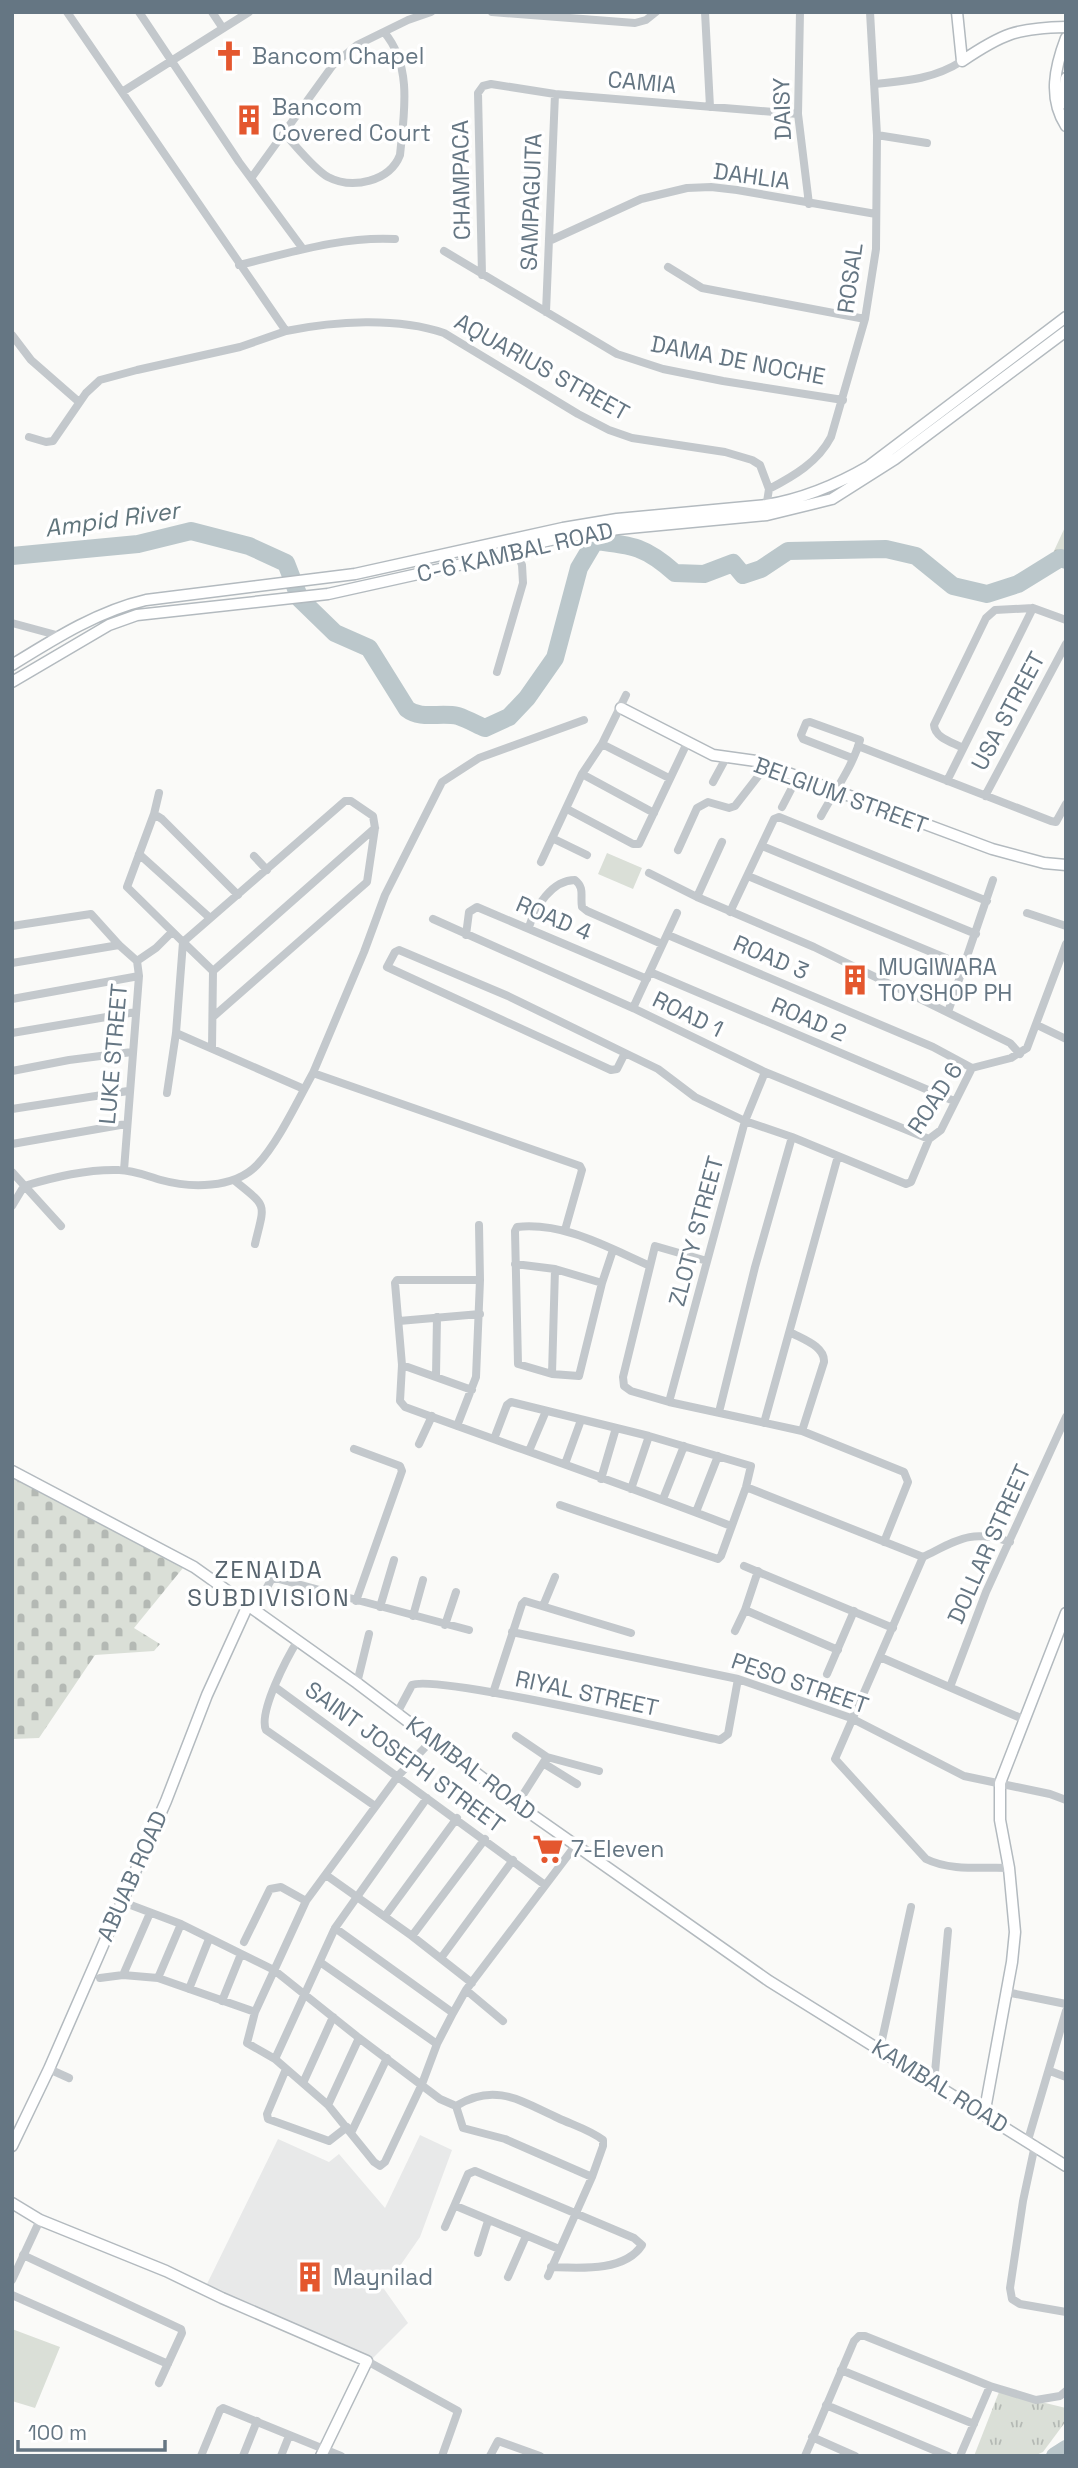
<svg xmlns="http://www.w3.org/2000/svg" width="1078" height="2468" viewBox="0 0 1078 2468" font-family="'Space Grotesk',sans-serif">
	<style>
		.built { fill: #e8e9e9 }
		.green { fill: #dadfd7 }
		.cemetery { fill: url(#cemetery-stones) }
		.park { fill: url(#park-tufts) }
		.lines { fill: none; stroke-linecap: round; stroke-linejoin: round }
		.river { stroke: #bbc7cb; stroke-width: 18 }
		.secondary-casing { stroke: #b3babf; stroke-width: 13 }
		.street { stroke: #c3c8cc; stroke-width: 8 }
		.secondary { stroke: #fff; stroke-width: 10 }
		.labels { text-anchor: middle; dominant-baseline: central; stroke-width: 7; stroke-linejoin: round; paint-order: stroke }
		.poi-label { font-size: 23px; fill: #657683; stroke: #fff; text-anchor: start }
		.street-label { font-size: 23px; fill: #657683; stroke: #fff }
		.water-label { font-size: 24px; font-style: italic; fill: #60757c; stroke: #fff }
		.neighbourhood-label { font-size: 24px; letter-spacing: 2px; fill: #57646e; stroke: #fff }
	</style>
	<defs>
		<pattern id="cemetery-stones" width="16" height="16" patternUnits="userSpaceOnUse" patternTransform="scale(1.75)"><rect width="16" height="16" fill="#dadfd7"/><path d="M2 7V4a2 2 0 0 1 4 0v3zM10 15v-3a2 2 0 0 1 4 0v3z" fill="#b4b9b4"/></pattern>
		<pattern id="park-tufts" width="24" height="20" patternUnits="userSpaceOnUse" patternTransform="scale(1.75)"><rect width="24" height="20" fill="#dadfd7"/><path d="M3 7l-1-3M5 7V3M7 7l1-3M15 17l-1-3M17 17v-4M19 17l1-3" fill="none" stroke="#b4b9b4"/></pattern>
	</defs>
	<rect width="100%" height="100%" fill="#fafaf8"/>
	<!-- built -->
	<path class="built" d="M 420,2135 L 452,2150 L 420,2237 L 384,2289 L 408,2323 L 372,2359 L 206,2286 L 278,2139 L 329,2162 L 339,2154 L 385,2208 Z"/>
	<!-- green -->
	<path class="green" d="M 607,853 L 642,868 L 633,889 L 598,874 Z
		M 12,2329 L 60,2347 L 35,2408 L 12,2401 Z"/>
	<!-- cemetery -->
	<path class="cemetery" d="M 1066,525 L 1066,560 L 1053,553 Z
		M 12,1474 L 187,1563 L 134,1628 L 160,1644 L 154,1651 L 95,1655 L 39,1738 L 12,1739 Z"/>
	<!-- park -->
	<path class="park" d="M 999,2392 L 1066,2408 L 1066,2421 L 1043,2452 L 1034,2456 L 974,2456 Z"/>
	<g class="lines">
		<!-- river -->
		<path class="river" d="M 12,556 L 138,544 L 191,531 L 249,546 L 286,563 L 300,599 L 335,633 L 369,648 L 407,709 C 421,720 440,712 458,716 C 467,719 476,724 485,728 L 509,717 L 527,698 L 555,658 L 579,568 L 595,541 C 633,545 646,547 675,573 L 704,574 L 733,563 L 743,575 L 761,569 L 788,551 L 886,549 L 916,556 L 953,586 L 987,594 L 1018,584 L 1057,560 L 1061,558 L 1066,560
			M 1055,2456 L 1066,2449"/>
		<!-- secondary casing -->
		<g class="secondary-casing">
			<path id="secondary" d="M 957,12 L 962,61 C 1002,34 1016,28 1066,27
				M 1066,38 C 1055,67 1048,98 1066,126
				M 1066,78 L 1064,90 L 1066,104
				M 12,665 C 54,639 98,611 146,600 L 355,574 L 563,528 L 617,519 L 766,505 C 802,499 838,484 869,466 L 1066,317
				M 12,682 L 109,625 L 137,615 L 328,594 L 472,562 L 515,548 L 564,537 L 618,529 L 767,515 L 832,499 L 895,459 L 1066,331
				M 621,708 L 713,755 L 756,761 L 992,849 L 1044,863 L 1066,865
				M 12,1471 L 194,1567 L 357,1683 L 517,1804 L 769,1981 L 1066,2166
				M 984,2115 L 1012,1962 L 1015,1932 L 1009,1868 L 1000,1820 L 1000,1783 L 1066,1613
				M 12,2146 L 49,2069 L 166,1801 L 207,1695 L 248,1605
				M 12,2203 L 40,2220 L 166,2271 L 222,2298 L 367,2361 L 321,2456"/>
		</g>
		<!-- street -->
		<path class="street" d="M 67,12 L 286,331 C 335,321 397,317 444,333 L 578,414 L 609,430 L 632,438 L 725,452 L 752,460 L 760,465 L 769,489
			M 139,12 L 239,162 L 303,249
			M 212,12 L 222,27
			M 492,12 L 635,23 L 646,20 L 656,12
			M 705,12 L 710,107
			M 800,12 L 798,114 L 809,204
			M 874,84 C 906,81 934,79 962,61
			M 122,92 L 249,12
			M 285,134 C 296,146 314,169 328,177 C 353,190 390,181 400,155 C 404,114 413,66 384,32
			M 877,135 L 927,143
			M 252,177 L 333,65 L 357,45 L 408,20 L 431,12
			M 549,241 L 641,199 L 687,188 L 711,187 L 737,190 L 876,214
			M 444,251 L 617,354 L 663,369 L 723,381 L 843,400
			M 239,265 C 289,253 343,236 395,239
			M 668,267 L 702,288 L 865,319
			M 482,275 L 478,93 L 483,86 L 491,84 L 555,94 L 798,114
			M 546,312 L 555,94
			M 12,335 L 31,360 L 79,402
			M 29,437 L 46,442 L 53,441 L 86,393 L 100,380 L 137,370 L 240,347 L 286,331
			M 766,508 L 769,489 C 794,476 818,462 831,437 L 865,319 L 876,249 L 877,135 L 870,12
			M 12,623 L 60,636
			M 497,672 L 523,583 L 522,565 L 513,544
			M 602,744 L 669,778
			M 858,746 L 1051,821 L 1056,822 L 1066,804
			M 963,748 C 952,742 935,738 934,725 L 986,618 L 995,610 L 1033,608 L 1066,620
			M 582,774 L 654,813
			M 947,781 L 1033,608
			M 713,782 L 726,758
			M 985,796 L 1066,644
			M 782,807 L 797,778
			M 567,809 L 633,844 L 639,844 L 687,743
			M 154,814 L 159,793
			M 821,816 C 834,792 853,766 860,740 L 810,722 L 806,723 L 801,735 L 803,739 L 852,758
			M 552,838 L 587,855
			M 762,846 L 976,934
			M 678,850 L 697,808 L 708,802 L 729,808 L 735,806 L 767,765
			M 139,854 L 210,918
			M 254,856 L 267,870
			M 541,862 L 582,774 L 602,744 L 626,695
			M 649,873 L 697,897 L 814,947 L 1010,1043 L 1020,1054
			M 748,876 L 965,966
			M 697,897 L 722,842
			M 730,912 L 774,819 L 779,817 L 987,901
			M 1027,913 L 1066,926
			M 433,919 L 633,1008 L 765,1072 L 929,1139
			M 12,926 L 91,914 L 119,945 L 137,961 L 139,976 L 124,1170
			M 529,927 C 535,907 552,880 575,880 C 585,888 580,896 582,907 L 587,911 L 662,944
			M 466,935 L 469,912 L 477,907 L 647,979
			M 668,935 L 933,1047 L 972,1068
			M 137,961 L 156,948 L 172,932
			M 12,963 L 119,945
			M 213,971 L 375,828
			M 650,972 L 954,1101
			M 12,999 L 139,976
			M 633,1008 L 677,913
			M 948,1012 L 993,880
			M 1037,1025 L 1066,1039
			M 12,1033 L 136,1012
			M 176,1033 L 304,1089
			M 212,1048 L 213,971 L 183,942 L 345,801 L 351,801 L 373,816 L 375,828 L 367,882 L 214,1016
			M 625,1053 L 617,1069 L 611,1070 L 387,967 L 395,952 L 399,950 L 508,996 L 625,1053 L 658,1069 L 695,1097 L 745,1121 L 792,1137 L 906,1184 L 911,1182 L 929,1139 L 941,1130 L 972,1068 L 1011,1058 L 1027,1048 L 1066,944
			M 12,1071 L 69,1060 L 132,1052
			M 313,1073 L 364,952 L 385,895 L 442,782 L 479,758 L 584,720
			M 167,1093 L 176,1033 L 183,942 L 127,887 L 154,814 L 162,819 L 238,895
			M 12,1109 L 128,1091
			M 12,1144 L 126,1124
			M 12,1172 L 61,1226
			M 235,1181 C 268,1208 265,1202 255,1244
			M 12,1206 L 24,1186 C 55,1177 87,1169 119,1170 C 133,1170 147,1176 161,1180 C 190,1188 234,1189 257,1165 C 278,1143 298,1100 313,1073 L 580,1166 L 582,1170 L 565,1230
			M 479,1225 L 480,1280
			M 613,1250 L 602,1283 L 579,1376 L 552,1374 L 518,1364 L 515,1231 L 517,1227 C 564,1222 607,1247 650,1266
			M 707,1261 L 655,1246 L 623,1377 L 624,1386 L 631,1391 L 669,1402 L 802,1431 L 904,1472 L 908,1482 L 884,1542
			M 515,1264 L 555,1269 L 602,1283
			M 399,1321 L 480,1314
			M 790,1332 C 802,1339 825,1346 824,1362 L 802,1431
			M 402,1365 L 472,1390
			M 552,1374 L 555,1269
			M 436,1376 L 437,1317
			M 669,1402 L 745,1121 L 765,1072
			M 719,1412 L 755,1267 L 792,1137
			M 764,1423 L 838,1156
			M 457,1426 L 476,1377 L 480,1280 L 397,1280 L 395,1283 L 402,1365 L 400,1401 L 405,1407 C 514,1447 623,1484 731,1526
			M 494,1439 L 507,1405 L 511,1402 L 649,1436 L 751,1466 L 746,1487 L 721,1556 L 718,1559 L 560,1505
			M 419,1444 L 432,1416
			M 354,1449 L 400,1466 L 402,1471 L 356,1601
			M 529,1451 L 546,1411
			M 565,1464 L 581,1420
			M 601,1479 L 616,1428
			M 746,1487 L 923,1557
			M 631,1489 L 649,1436
			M 663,1499 L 684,1446
			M 696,1512 L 718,1456
			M 744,1566 L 893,1628
			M 543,1606 L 555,1577
			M 380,1607 L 394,1560
			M 255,1609 L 271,1580 L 275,1578 L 469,1630
			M 745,1610 L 838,1650
			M 413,1616 L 423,1580
			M 445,1625 L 456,1592
			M 735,1631 L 745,1610 L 758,1571
			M 512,1632 L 738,1679 L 851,1718 L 964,1776 L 1050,1794 L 1066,1800
			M 298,1640 C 288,1656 258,1712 266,1730 L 375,1806
			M 880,1657 L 1023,1719
			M 827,1674 L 854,1611
			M 357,1683 L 369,1634
			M 275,1687 L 545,1885
			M 950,1687 L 986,1592 L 1066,1417
			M 493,1693 L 522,1604 L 525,1601 L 631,1633
			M 397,1713 L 412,1685 C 436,1674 677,1731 720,1740 L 728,1734 L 738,1679
			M 516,1736 L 547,1757 L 517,1804
			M 432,1740 L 398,1776 L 306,1901 L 255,2012 L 247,2043 L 275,2059 L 328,2105 L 374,2162 L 380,2166 L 385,2162 L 422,2084 L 437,2044 L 453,2013 L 466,1990 L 575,1846
			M 547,1757 L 599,1771
			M 543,1763 L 577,1784
			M 1009,1868 C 982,1867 950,1871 926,1859 L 835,1759 L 923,1557 C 958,1540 970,1529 1010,1542
			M 326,1875 L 412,1936 L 472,1983
			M 128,1904 L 181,1924 L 274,1970 L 359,2038 L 440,2099 L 456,2106
			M 385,1916 L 457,1818
			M 335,1928 L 453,2013
			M 412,1936 L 485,1839
			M 244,1942 L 270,1889 L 281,1887 L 306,1901
			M 441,1958 L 513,1860
			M 320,1962 L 437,2044
			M 123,1975 L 150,1913
			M 100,1978 L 123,1975 L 158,1978 L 255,2012
			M 158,1978 L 181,1924
			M 189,1989 L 209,1939
			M 466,1990 L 503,2021
			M 1006,1992 L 1066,2004
			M 222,2001 L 241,1954
			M 880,2049 L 911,1907
			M 275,2059 L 335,1928 L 427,1798
			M 49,2069 L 69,2078
			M 286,2069 L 267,2114 L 268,2119 L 329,2141 L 347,2127
			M 1050,2071 L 1066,2077
			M 303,2083 L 333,2017
			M 934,2083 L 948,1931
			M 328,2105 L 359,2038
			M 456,2106 C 495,2082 521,2101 558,2118 C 573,2125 590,2130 603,2140 L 603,2146 L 592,2177 L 548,2276
			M 456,2106 L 463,2128 L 505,2139 L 592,2177
			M 351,2133 L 387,2058
			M 1028,2140 L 1066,2011
			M 1035,2145 L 1023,2201 L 1010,2288 L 1012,2299 L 1020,2304 L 1066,2312
			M 456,2206 L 559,2249
			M 445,2227 L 468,2174 L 475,2171 L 634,2238 L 642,2245 C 625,2272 579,2268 551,2267
			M 478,2253 L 488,2221
			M 23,2255 L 181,2329 L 182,2333 L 159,2383
			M 508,2277 L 526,2236
			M 12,2280 L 40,2220
			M 12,2295 L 168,2364
			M 367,2361 L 458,2411 L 442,2456
			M 841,2370 L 974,2424
			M 826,2405 L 948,2456
			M 812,2437 L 855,2456
			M 201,2456 L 220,2410 L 223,2408 L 341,2456
			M 243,2456 L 257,2421
			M 281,2456 L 289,2436
			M 490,2456 L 498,2441 L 540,2456
			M 805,2456 L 854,2341 L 859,2336 L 865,2336 L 990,2386 L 1036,2400 L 1060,2396 L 1066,2391
			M 960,2456 L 990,2386"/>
		<!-- secondary -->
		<use href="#secondary" class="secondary"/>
	</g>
	<!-- icons -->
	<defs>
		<g id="church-bare" transform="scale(2.415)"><path d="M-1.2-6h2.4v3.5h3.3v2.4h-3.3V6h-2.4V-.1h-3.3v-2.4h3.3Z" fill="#e4572e" stroke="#fff" stroke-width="2.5" paint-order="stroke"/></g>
		<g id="building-bare" transform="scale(2.415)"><path d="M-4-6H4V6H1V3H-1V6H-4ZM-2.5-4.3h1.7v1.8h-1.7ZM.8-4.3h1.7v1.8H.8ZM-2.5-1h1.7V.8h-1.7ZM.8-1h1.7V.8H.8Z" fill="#e4572e" stroke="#fff" stroke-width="2.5" paint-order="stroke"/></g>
		<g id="supermarket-bare" transform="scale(2.415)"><path d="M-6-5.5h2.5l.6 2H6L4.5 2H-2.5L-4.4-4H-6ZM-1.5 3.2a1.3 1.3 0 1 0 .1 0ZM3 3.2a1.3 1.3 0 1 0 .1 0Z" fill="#e4572e" stroke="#fff" stroke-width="2.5" paint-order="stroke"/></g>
	</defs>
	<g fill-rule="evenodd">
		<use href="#church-bare" x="229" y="56"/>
		<use href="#building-bare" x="249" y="120"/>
		<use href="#building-bare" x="855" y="980"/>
		<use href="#supermarket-bare" x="548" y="1849"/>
		<use href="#building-bare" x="310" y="2277"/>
	</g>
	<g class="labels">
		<!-- poi labels -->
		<g class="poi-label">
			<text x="252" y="56">Bancom Chapel</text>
			<text x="272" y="107">Bancom<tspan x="272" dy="26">Covered Court</tspan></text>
			<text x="878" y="967">MUGIWARA<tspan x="878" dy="26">TOYSHOP PH</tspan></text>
			<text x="571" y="1849">7-Eleven</text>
			<text x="333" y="2277">Maynilad</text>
		</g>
		<!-- street labels -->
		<g class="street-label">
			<text transform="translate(642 82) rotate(5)">CAMIA</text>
			<text transform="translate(782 109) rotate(-92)">DAISY</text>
			<text transform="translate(752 176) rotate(8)">DAHLIA</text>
			<text transform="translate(461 180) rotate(-91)">CHAMPACA</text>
			<text transform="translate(531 202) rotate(-88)">SAMPAGUITA</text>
			<text transform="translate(850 278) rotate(-82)">ROSAL</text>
			<text transform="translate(738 360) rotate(11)">DAMA DE NOCHE</text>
			<text transform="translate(542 367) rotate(29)">AQUARIUS STREET</text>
			<text transform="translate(515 552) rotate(-13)">C-6 KAMBAL ROAD</text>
			<text transform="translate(1008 711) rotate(-62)">USA STREET</text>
			<text transform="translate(841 795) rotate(20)">BELGIUM STREET</text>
			<text transform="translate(554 918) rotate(23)">ROAD 4</text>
			<text transform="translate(771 957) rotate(23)">ROAD 3</text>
			<text transform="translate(688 1014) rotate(26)">ROAD 1</text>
			<text transform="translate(809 1019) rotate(23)">ROAD 2</text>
			<text transform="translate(113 1054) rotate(-85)">LUKE STREET</text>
			<text transform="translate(935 1098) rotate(-57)">ROAD 6</text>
			<text transform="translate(696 1231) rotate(-75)">ZLOTY STREET</text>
			<text transform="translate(989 1544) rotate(-66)">DOLLAR STREET</text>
			<text transform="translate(800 1683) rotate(19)">PESO STREET</text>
			<text transform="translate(587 1693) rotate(12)">RIYAL STREET</text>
			<text transform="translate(405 1757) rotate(36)">SAINT JOSEPH STREET</text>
			<text transform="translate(471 1768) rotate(37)">KAMBAL ROAD</text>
			<text transform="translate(132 1876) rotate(-66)">ABUAB ROAD</text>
			<text transform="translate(940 2086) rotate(32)">KAMBAL ROAD</text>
		</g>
		<!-- water labels -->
		<g class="water-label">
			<text transform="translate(112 519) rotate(-8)">Ampid River</text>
		</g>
		<!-- neighbourhood labels -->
		<g class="neighbourhood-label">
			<text x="269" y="1569">ZENAIDA<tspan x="269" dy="28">SUBDIVISION</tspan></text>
		</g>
	</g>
	<!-- border -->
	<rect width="1078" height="2468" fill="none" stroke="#657683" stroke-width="28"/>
	<!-- scale -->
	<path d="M18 2440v10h147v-10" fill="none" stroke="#657683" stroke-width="3.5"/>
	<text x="28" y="2440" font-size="21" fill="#657683" stroke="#ffffff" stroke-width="5" paint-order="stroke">100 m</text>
</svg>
